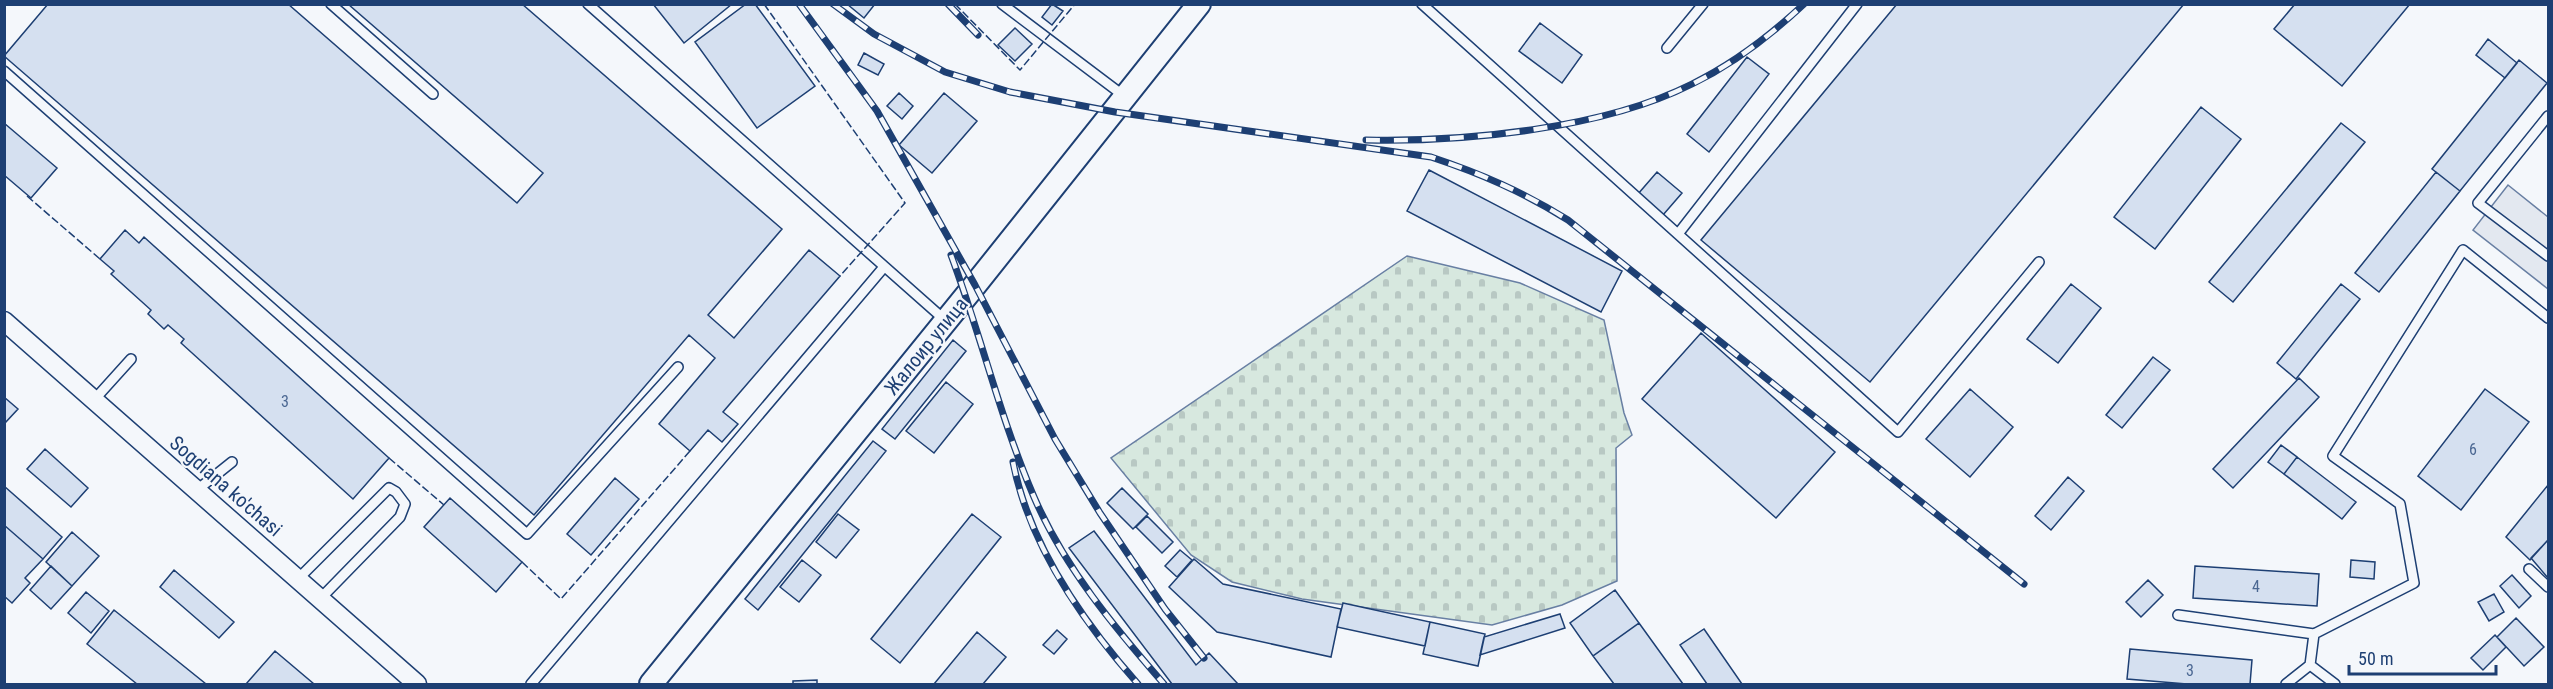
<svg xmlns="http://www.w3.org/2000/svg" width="2553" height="689" viewBox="0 0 2553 689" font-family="'Roboto Condensed',sans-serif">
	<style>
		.cemetery { fill: url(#cemetery-stones); stroke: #687fa3; stroke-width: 1.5 }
		.parking { fill: #e3e8f0; stroke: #687fa3; stroke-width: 1.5 }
		.building { fill: #d5e0f0; stroke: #1d3f73; stroke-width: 1.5 }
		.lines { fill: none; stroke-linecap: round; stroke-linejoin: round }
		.service-casing { stroke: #1d3f73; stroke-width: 12 }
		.minor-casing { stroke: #1d3f73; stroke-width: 21 }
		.tertiary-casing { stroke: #1d3f73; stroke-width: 26 }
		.service { stroke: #f4f7fb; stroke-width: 9 }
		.minor { stroke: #f4f7fb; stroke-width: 18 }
		.tertiary { stroke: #f4f7fb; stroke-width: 22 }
		.rail-casing { stroke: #1d3f73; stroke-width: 7 }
		.rail { stroke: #f4f7fb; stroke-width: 4.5; stroke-dasharray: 14; stroke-linecap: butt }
		.fence { stroke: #1d3f73; stroke-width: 1.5; stroke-dasharray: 8 3; stroke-linecap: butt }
		.labels { text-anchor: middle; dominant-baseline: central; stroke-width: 4.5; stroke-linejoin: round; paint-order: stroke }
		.number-label { font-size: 16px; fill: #4b6792 }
		.street-label { font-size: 20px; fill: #1d3f73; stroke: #f4f7fb }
	</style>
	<defs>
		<pattern id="cemetery-stones" width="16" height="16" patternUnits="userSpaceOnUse" patternTransform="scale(1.5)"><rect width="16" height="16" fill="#d7e8df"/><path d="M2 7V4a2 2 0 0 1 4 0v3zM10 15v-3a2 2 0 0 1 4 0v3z" fill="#b8c8c3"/></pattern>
	</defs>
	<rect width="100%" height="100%" fill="#f4f7fb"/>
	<!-- cemetery -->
	<path class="cemetery" d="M 1407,256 L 1520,283 L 1604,320 L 1624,413 L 1632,435 L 1616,448 L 1617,581 L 1562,605 L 1492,625 L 1302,599 L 1232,582 L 1191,555 L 1111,458 Z"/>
	<!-- parking -->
	<path class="parking" d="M 2508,185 L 2548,217 L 2548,289 L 2473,230 Z"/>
	<!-- building -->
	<path class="building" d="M 48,4 L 288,4 L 517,203 L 543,173 L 348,4 L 522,4 L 782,229 L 708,315 L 734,338 L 809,250 L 840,276 L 723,412 L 738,424 L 722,442 L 708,430 L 690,451 L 659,424 L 715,358 L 689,335 L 534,515 L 4,56 Z
		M 653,4 L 732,4 L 684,43 Z
		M 746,4 L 755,4 L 815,86 L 757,128 L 695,42 Z
		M 847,4 L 875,4 L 864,18 Z
		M 1052,4 L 1063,11 L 1052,25 L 1042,17 Z
		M 1897,4 L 2184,4 L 1870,382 L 1701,240 Z
		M 2295,4 L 2410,4 L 2342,86 L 2274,29 Z
		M 1540,23 L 1582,55 L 1562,83 L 1519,51 Z
		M 1015,28 L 1032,44 L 1015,61 L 998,45 Z
		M 2488,39 L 2517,63 L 2505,78 L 2476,55 Z
		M 864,53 L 884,64 L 878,75 L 858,65 Z
		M 1747,57 L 1769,74 L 1709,152 L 1687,134 Z
		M 2519,60 L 2547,83 L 2460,191 L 2432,169 Z
		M 899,93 L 913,106 L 902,119 L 887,106 Z
		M 944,93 L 977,121 L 932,173 L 899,145 Z
		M 2201,107 L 2241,139 L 2155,249 L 2114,217 Z
		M 4,123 L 57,168 L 31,198 L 4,175 Z
		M 2341,123 L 2365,142 L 2233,302 L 2209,282 Z
		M 1429,170 L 1622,271 L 1601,312 L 1407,211 Z
		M 1657,172 L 1682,193 L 1663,215 L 1638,194 Z
		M 2436,172 L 2460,191 L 2379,292 L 2355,273 Z
		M 125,230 L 139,243 L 144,237 L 389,458 L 353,499 L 181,343 L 184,339 L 168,325 L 164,329 L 148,314 L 151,310 L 111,274 L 114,271 L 100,259 Z
		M 2071,284 L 2101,308 L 2058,363 L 2027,339 Z
		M 2341,284 L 2360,299 L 2296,379 L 2277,363 Z
		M 1701,333 L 1835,452 L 1776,518 L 1642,399 Z
		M 953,340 L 966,351 L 895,439 L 882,429 Z
		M 2153,357 L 2170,370 L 2122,428 L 2106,415 Z
		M 2299,378 L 2319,397 L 2233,488 L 2213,469 Z
		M 946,382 L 973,404 L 934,453 L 906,431 Z
		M 1970,389 L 2013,427 L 1970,477 L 1926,439 Z
		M 2485,389 L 2529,422 L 2461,510 L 2418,476 Z
		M 4,397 L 18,409 L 4,424 Z
		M 873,441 L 886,451 L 758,610 L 745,599 Z
		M 2281,445 L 2297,457 L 2284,474 L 2268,462 Z
		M 45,449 L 88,488 L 71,507 L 27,469 Z
		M 2297,457 L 2356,502 L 2342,519 L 2284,474 Z
		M 2068,477 L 2084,491 L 2051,530 L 2035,516 Z
		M 615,478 L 639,499 L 591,555 L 567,534 Z
		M 2548,485 L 2548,540 L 2530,560 L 2506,537 Z
		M 4,486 L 62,537 L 43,559 L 4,525 Z
		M 1122,488 L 1148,514 L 1133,529 L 1107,503 Z
		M 450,498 L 522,562 L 496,592 L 424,527 Z
		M 838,514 L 859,530 L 836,558 L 816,542 Z
		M 972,514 L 1001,537 L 900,663 L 871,639 Z
		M 1147,516 L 1173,542 L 1162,553 L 1136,527 Z
		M 4,525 L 43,559 L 25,578 L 30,583 L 12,603 L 4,596 Z
		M 1094,531 L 1196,665 L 1209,653 L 1238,684 L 1172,684 L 1069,548 Z
		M 72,532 L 99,556 L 72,586 L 46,562 Z
		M 2548,540 L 2548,578 L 2531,558 Z
		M 1180,550 L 1192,560 L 1177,577 L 1165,566 Z
		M 1194,559 L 1223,584 L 1341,609 L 1331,657 L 1217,632 L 1169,587 Z
		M 802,560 L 821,575 L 799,602 L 780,587 Z
		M 2351,560 L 2375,562 L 2374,579 L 2350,577 Z
		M 51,566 L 72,586 L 51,609 L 30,590 Z
		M 2195,566 L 2319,574 L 2317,606 L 2193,598 Z
		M 174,570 L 234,622 L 219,638 L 160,587 Z
		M 2512,575 L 2531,596 L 2519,608 L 2500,586 Z
		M 2148,580 L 2163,595 L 2141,617 L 2126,602 Z
		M 1615,590 L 1639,623 L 1593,656 L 1570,623 Z
		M 86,592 L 109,611 L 91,633 L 68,613 Z
		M 2494,594 L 2504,612 L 2489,621 L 2478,602 Z
		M 1343,603 L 1430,622 L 1425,646 L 1337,627 Z
		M 114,610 L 206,684 L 137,684 L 87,644 Z
		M 1560,614 L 1565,628 L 1480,655 L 1484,637 Z
		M 2516,618 L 2544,647 L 2524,666 L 2497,637 Z
		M 1430,622 L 1485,634 L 1478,666 L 1423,654 Z
		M 1639,623 L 1683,684 L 1614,684 L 1593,656 Z
		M 1704,629 L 1742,684 L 1707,684 L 1680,645 Z
		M 1057,630 L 1067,639 L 1054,654 L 1043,645 Z
		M 977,632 L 1006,657 L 983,684 L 934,684 Z
		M 2495,635 L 2506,647 L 2483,670 L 2471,658 Z
		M 2130,649 L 2252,660 L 2250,684 L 2187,684 L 2127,679 Z
		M 275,651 L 314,684 L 246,684 Z
		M 817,680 L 817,684 L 793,684 L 793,681 Z"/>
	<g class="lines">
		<!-- service casing -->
		<g class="service-casing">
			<path id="service" d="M 331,4 L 433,94
				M 588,4 L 946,321
				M 1002,4 L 1124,96
				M 1422,4 L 1898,432 L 2039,262
				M 1667,48 L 1703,4
				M 4,71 L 527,534 L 678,367
				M 2548,116 L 2478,203 L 2548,256
				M 1678,234 L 1857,4
				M 94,400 L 131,359
				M 197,490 L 232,462
				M 2529,569 L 2548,587
				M 298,579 L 389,488 L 396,492 L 405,504 L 400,517 L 320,599
				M 2178,615 L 2314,634 L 2310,665 L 2286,684
				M 2314,634 L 2414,583 L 2400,504 L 2333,456 L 2463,250 L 2548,318
				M 2310,665 L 2335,684
				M 531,684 L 884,267"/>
		</g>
		<!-- minor casing -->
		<g class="minor-casing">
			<path id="minor" d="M 4,321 L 417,684"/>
		</g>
		<!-- tertiary casing -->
		<g class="tertiary-casing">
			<path id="tertiary" d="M 651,684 L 975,285 L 1199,4"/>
		</g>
		<!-- service -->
		<use href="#service" class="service"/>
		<!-- minor -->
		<use href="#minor" class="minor"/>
		<!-- tertiary -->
		<use href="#tertiary" class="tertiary"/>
		<!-- rail casing -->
		<g class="rail-casing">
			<path id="rail" d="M 799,4 L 877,111 L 975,285 L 1055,439 L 1100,513 L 1165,609 L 1204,658
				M 833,4 L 874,34 L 945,72 L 1010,92 L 1115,112 L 1431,157 C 1482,174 1523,192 1568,220 L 2024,584
				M 948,4 L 978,35
				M 1366,140 C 1465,142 1603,129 1692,84 C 1733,64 1771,35 1804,4
				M 951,255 C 981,335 1000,418 1034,497 C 1064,567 1115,628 1164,684
				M 1013,462 C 1029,545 1083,622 1138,684"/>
		</g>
		<!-- rail -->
		<use href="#rail" class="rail"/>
		<!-- fence -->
		<path class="fence" d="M 764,4 L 905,203 L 840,276
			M 955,4 L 1020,70 L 1075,4
			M 27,196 L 100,259
			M 389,458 L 444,505
			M 522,562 L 561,599 L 690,451"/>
	</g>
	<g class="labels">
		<!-- number labels -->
		<g class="number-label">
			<text x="285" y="401">3</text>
			<text x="2473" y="449">6</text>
			<text x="2256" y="586">4</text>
			<text x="2190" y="670">3</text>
		</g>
		<!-- street labels -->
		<g class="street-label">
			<text transform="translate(926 346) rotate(-51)">Жалоир улица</text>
			<text transform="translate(226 486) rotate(41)">Sogdiana ko'chasi</text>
		</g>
	</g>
	<!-- border -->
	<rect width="2553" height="689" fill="none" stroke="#1d3f73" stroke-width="12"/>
	<!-- scale -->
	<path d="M2349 665v9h147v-9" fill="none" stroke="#1d3f73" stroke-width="3"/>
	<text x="2358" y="665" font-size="18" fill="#1d3f73" stroke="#f4f7fb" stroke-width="4.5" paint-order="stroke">50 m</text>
</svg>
